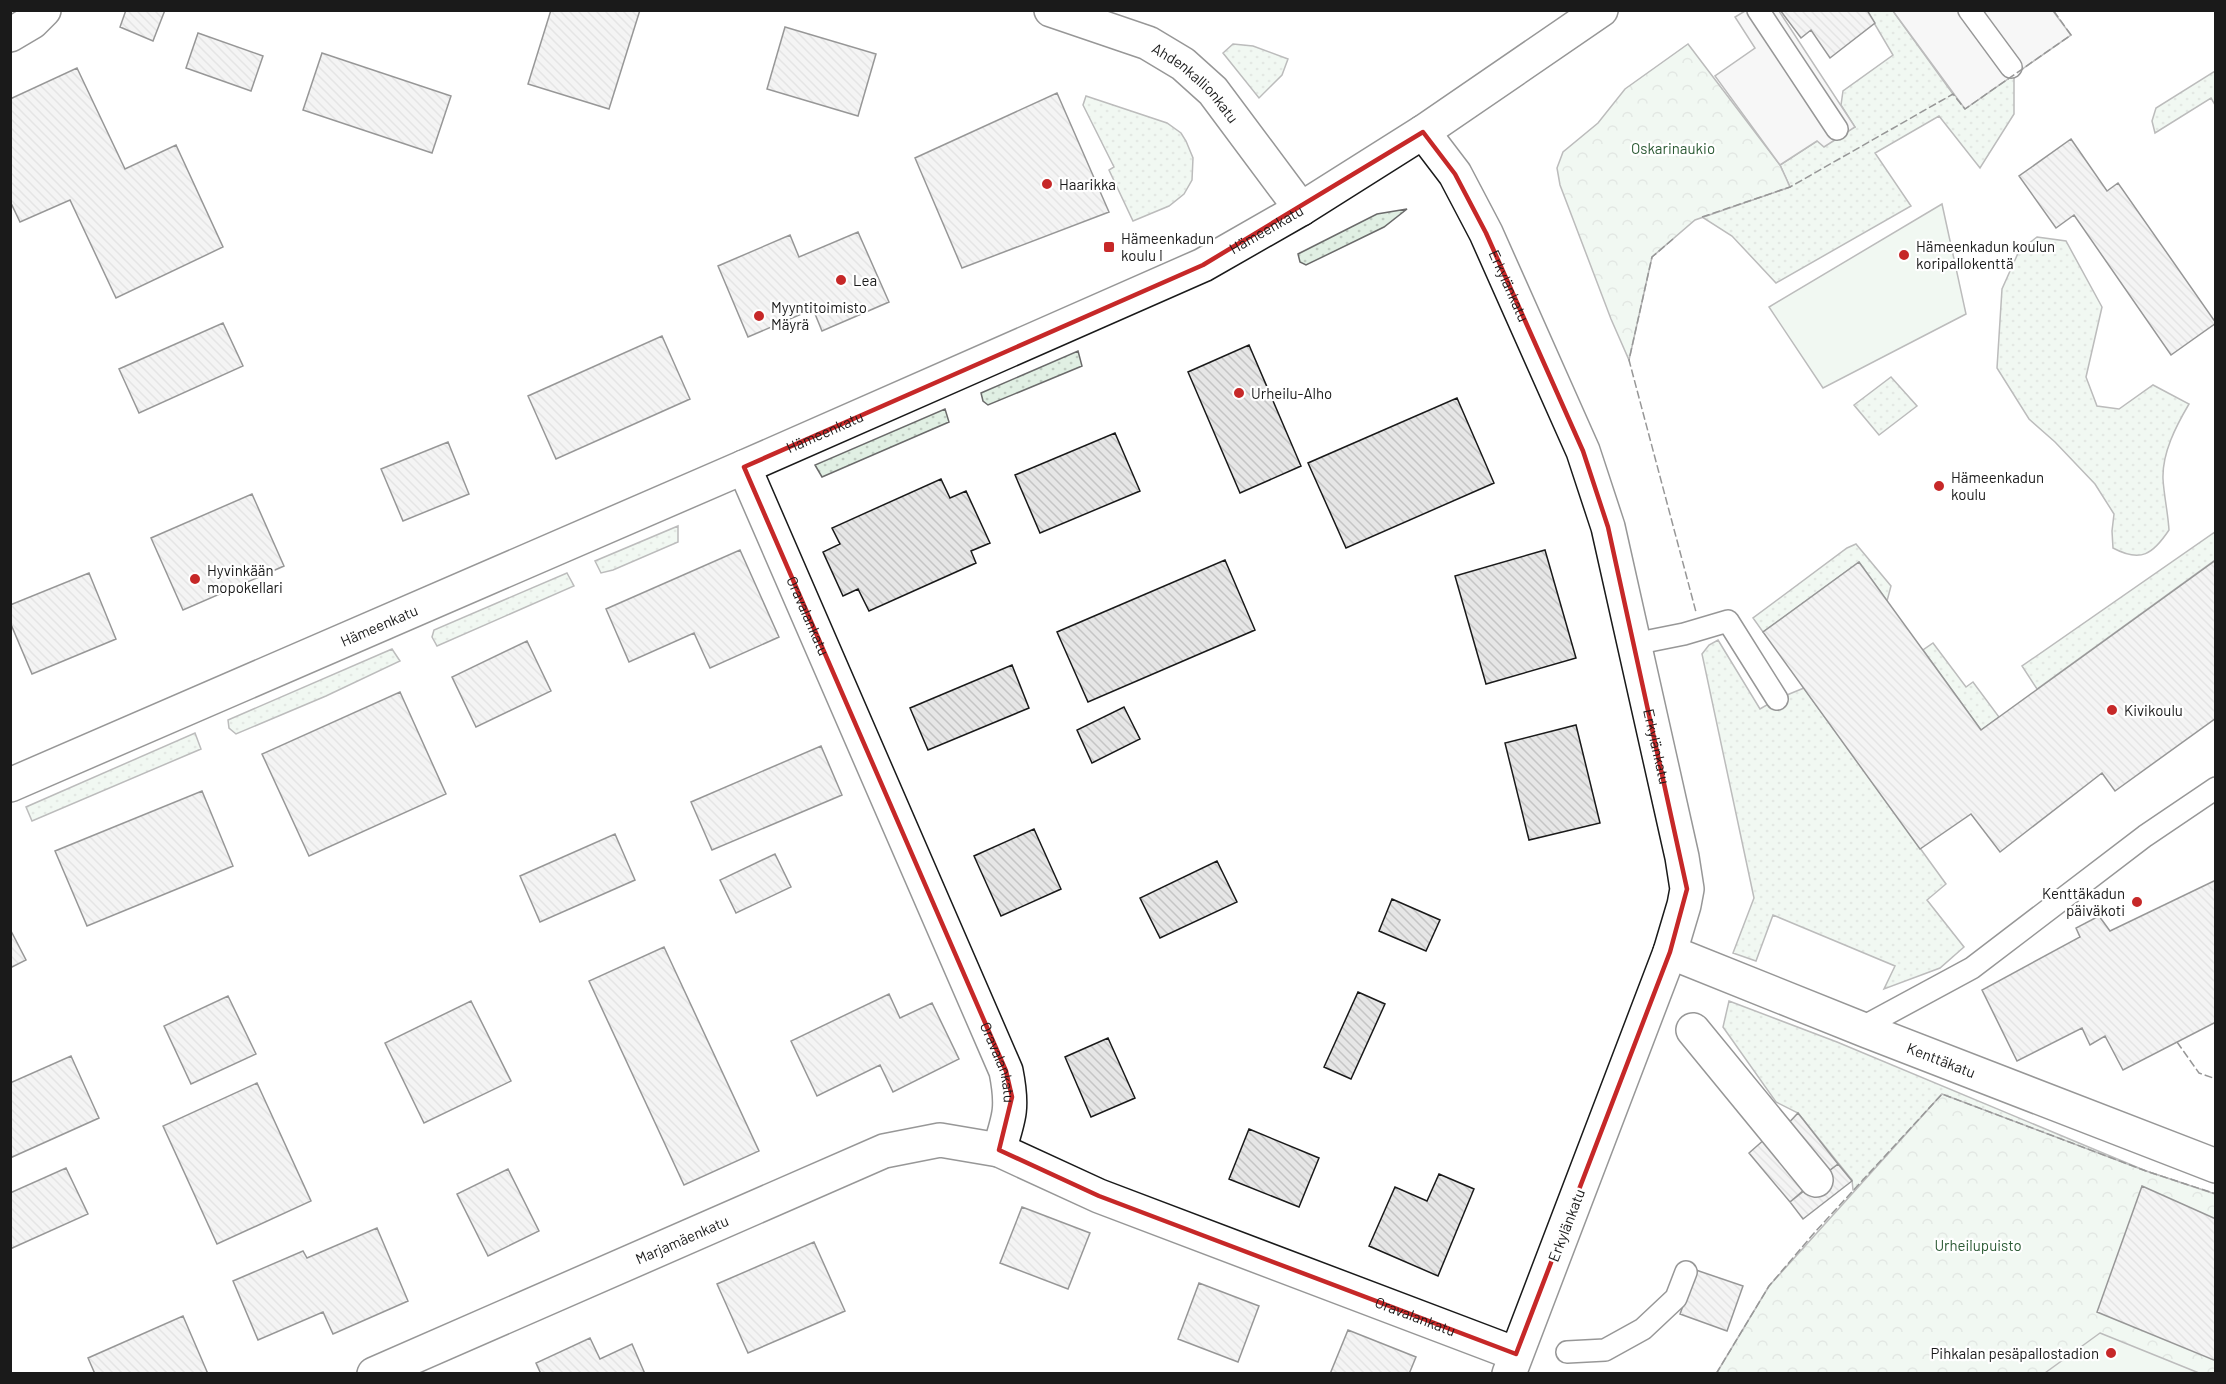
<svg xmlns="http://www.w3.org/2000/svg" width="2226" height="1384" viewBox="0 0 2226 1384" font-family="Barlow,sans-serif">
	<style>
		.grass { fill: url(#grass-dots); stroke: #6a6a6a; stroke-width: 1.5 }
		.forest { fill: url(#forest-crowns); stroke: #6a6a6a; stroke-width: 1.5 }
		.pitch { fill: #e0efe3; stroke: #6a6a6a; stroke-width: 1.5 }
		.parking { fill: #ededed; stroke: #6a6a6a; stroke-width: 1.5 }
		.building { fill: url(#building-back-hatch); stroke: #1a1a1a; stroke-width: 1.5 }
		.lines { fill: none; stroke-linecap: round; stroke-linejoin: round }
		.lane-casing { stroke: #1a1a1a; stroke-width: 24 }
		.street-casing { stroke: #1a1a1a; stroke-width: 36 }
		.secondary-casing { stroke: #1a1a1a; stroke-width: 36 }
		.lane { stroke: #fff; stroke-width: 21 }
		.street { stroke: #fff; stroke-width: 33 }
		.secondary { stroke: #fff; stroke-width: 33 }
		.fence { stroke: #1a1a1a; stroke-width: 1.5; stroke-dasharray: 8 3; stroke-linecap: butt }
		.marked { fill: none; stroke: #c62828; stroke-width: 4.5; stroke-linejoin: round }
		.poi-dot { fill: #c62828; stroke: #fff; stroke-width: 2 }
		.labels { text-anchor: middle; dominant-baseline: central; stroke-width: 4.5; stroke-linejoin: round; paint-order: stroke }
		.street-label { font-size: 15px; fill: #1a1a1a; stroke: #fff }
		.park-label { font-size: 15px; fill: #2b5a34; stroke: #fff }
		.poi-label { font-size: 15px; fill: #1a1a1a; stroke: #fff; text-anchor: start }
	</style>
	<defs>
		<pattern id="grass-dots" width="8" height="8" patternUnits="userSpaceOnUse" patternTransform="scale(1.5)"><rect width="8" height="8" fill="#e0efe3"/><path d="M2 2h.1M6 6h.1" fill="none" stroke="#c0ccc2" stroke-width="1.8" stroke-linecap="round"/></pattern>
		<pattern id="forest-crowns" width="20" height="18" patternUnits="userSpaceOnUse" patternTransform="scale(1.5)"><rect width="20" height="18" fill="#e0efe3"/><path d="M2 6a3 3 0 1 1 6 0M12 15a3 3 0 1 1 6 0" fill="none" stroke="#c0ccc2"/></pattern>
		<pattern id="building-back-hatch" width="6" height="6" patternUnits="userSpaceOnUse" patternTransform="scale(1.5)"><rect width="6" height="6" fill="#e6e6e6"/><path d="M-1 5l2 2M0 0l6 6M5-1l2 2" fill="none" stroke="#c5c5c5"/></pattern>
	</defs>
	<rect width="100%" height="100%" fill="#fff"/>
	<!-- grass -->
	<path class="grass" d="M 1867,11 L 1893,11 L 1953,94 L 2014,75 L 2014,114 L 1980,168 L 1939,116 L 1875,153 L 1911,206 L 1776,283 L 1732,236 L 1702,217 L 1790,187 L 1780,165 L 1817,141 L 1855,127 L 1841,105 L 1843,91 L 1893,55 Z
		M 1233,44 L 1253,46 L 1288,59 L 1282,75 L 1259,98 L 1223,53 Z
		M 2215,71 L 2215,105 L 2211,98 L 2155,133 L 2152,121 L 2156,108 Z
		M 1086,96 L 1167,123 L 1181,133 L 1186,141 L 1193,158 L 1192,180 L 1184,194 L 1169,206 L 1133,221 L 1109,170 L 1114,167 L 1083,105 Z
		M 1407,209 L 1384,227 L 1306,265 L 1300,262 L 1298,254 L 1377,214 Z
		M 2037,237 L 2066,241 L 2102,307 L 2086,377 L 2097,406 L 2119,409 L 2153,385 L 2189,404 C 2176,426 2162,453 2163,479 C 2164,496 2168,513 2169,530 C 2153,554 2141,563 2113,548 L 2112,531 L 2114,514 L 2095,484 L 2055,442 L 2029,419 L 1997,368 L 2002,289 L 2019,251 Z
		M 1078,351 L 1082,366 L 988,405 L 983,401 L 981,393 Z
		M 1891,377 L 1917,406 L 1879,435 L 1854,405 Z
		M 945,409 L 949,422 L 822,477 L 815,465 Z
		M 678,526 L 678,542 L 613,570 L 601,573 L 595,561 Z
		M 2215,532 L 2215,560 L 2037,689 L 2022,666 Z
		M 1856,544 L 1891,586 L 1887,601 L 1859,562 L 1763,632 L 1753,618 L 1847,548 Z
		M 567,573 L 574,586 L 437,646 L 432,637 L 434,630 Z
		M 1718,640 L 1760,709 L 1777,699 L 1804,688 L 1946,884 L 1927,900 L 1964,947 L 1940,968 L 1884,989 L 1895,966 L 1773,915 L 1756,961 L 1733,953 L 1754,898 L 1702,654 L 1709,645 Z
		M 1933,643 L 1966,687 L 1973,682 L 1999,717 L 1981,730 L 1923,650 Z
		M 392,649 L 400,661 L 326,696 L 236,734 L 229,728 L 228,720 Z
		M 195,733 L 201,749 L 32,821 L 26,807 Z
		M 1729,1001 L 1837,1042 L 2146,1171 L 2215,1194 L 1853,1190 L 1852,1180 L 1798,1113 L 1776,1102 L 1723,1027 Z"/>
	<!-- forest -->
	<path class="forest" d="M 1688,44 L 1780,165 L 1790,187 L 1695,220 L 1652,257 L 1629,360 L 1611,319 L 1560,185 L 1557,168 L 1563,152 L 1598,123 L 1625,89 Z
		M 1942,1094 L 2146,1171 L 2215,1194 L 2215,1373 L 1716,1374 L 1769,1286 Z"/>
	<!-- pitch -->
	<path class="pitch" d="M 1942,204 L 1966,314 L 1823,388 L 1769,307 Z
		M 2100,1333 L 2199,1373 L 2045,1373 Z"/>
	<!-- parking -->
	<path class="parking" d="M 1745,11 L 1779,11 L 1855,127 L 1824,147 L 1817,141 L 1780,165 L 1715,76 L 1755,48 L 1735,17 Z
		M 1893,11 L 2053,11 L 2071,35 L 1965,109 Z"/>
	<!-- building -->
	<path class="building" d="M 126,10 L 165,10 L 153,41 L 120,27 Z
		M 551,10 L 640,10 L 609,109 L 528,84 Z
		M 1780,10 L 1867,10 L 1875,23 L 1830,58 L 1811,30 L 1801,38 Z
		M 785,27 L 876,54 L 858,116 L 767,89 Z
		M 198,33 L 263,56 L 251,91 L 186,68 Z
		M 322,53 L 451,96 L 432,153 L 303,110 Z
		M 77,68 L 125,169 L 176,145 L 223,247 L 116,298 L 70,200 L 20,222 L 10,201 L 10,99 Z
		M 1057,93 L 1109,212 L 962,268 L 915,158 Z
		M 2071,139 L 2107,191 L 2118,183 L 2216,323 L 2171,355 L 2074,215 L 2056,228 L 2019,176 Z
		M 858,232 L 889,302 L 822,331 L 813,309 L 748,337 L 718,266 L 790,235 L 799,257 Z
		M 223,323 L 243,366 L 139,413 L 119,369 Z
		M 662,336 L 690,399 L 556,459 L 528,396 Z
		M 1249,345 L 1301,466 L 1240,493 L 1188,372 Z
		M 1457,398 L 1494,483 L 1346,548 L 1308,463 Z
		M 1115,433 L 1140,491 L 1040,533 L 1015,475 Z
		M 448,442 L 469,494 L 403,521 L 381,469 Z
		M 941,479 L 950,498 L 966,491 L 990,543 L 971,551 L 976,563 L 869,611 L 858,589 L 843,596 L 823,552 L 840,544 L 832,528 Z
		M 252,494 L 284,566 L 183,610 L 151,538 Z
		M 740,550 L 779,637 L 710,668 L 694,633 L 629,662 L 606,609 Z
		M 1545,550 L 1576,658 L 1486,684 L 1455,576 Z
		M 1225,560 L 1255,630 L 1088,702 L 1057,632 Z
		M 2216,560 L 2216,718 L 2115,791 L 2102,773 L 2000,852 L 1971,814 L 1920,849 L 1763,632 L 1859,562 L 1981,730 Z
		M 89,573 L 116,639 L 32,674 L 10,622 L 10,605 Z
		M 527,641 L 551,691 L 476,727 L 452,677 Z
		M 1012,665 L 1029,708 L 928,750 L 910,708 Z
		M 400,692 L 446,794 L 309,856 L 262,754 Z
		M 1124,707 L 1140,739 L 1092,763 L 1077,730 Z
		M 1576,725 L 1600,823 L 1529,840 L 1505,743 Z
		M 821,746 L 842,795 L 712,850 L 691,802 Z
		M 202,791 L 233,866 L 87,926 L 55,851 Z
		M 1034,829 L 1061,889 L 1001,916 L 974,856 Z
		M 615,834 L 635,880 L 540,922 L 520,876 Z
		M 775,854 L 791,887 L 736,913 L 720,880 Z
		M 1217,861 L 1237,902 L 1160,938 L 1140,898 Z
		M 2216,880 L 2216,1022 L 2123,1070 L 2105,1036 L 2090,1045 L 2082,1028 L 2017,1061 L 1982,990 L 2080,937 L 2076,928 L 2099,916 L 2110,931 Z
		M 1392,899 L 1440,920 L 1426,951 L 1379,931 Z
		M 10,929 L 26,960 L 10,968 Z
		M 664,947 L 759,1151 L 684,1185 L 589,981 Z
		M 1358,992 L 1385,1004 L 1351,1079 L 1324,1067 Z
		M 889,994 L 900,1018 L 932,1003 L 959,1059 L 893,1092 L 880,1065 L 817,1096 L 791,1041 Z
		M 228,996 L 256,1054 L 191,1084 L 164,1026 Z
		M 471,1001 L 511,1081 L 424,1123 L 385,1043 Z
		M 1108,1038 L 1135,1098 L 1091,1117 L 1065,1057 Z
		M 71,1056 L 99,1118 L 10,1158 L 10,1083 Z
		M 257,1083 L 311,1201 L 217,1244 L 163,1126 Z
		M 1798,1113 L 1838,1164 L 1822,1176 L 1783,1129 Z
		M 1249,1129 L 1319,1158 L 1299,1207 L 1229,1179 Z
		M 1766,1138 L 1805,1189 L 1790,1202 L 1749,1153 Z
		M 1838,1164 L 1852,1181 L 1803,1219 L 1790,1202 Z
		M 66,1168 L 88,1214 L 10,1249 L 10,1193 Z
		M 508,1169 L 539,1231 L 488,1256 L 457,1194 Z
		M 1439,1174 L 1474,1189 L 1438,1276 L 1369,1246 L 1395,1187 L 1427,1201 Z
		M 2142,1186 L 2216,1219 L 2216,1361 L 2097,1312 Z
		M 1022,1207 L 1090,1233 L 1068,1289 L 1000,1263 Z
		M 377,1228 L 408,1301 L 333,1334 L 323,1312 L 258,1340 L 233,1281 L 303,1251 L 307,1258 Z
		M 814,1242 L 845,1311 L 748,1353 L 717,1284 Z
		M 1696,1270 L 1743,1286 L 1727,1331 L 1680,1314 Z
		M 1199,1283 L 1259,1306 L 1238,1362 L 1178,1339 Z
		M 183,1316 L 208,1374 L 95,1374 L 88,1358 Z
		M 1348,1330 L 1416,1357 L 1409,1374 L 1330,1374 Z
		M 590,1338 L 600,1359 L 632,1344 L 645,1374 L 541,1374 L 536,1363 Z"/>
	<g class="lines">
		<!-- lane casing -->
		<g class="lane-casing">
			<path id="lane" d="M 1758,10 L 1837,129
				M 1969,10 L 2011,67
				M 1634,644 L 1684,634 L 1728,621 L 1777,699
				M 1861,1028 L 1972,968 L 2145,836 L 2216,788
				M 1567,1352 L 1605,1350 L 1643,1329 L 1676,1298 L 1686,1272"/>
		</g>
		<!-- street casing -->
		<g class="street-casing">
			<g id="street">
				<path d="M 10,35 L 32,22 L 44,10"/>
				<path id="s1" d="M 744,467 L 1006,1071 C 1013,1106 1010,1116 999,1150"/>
				<path id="s2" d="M 1670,952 L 1867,1031 L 2216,1166"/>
				<path d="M 1693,1030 L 1816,1180"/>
				<path id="s3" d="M 374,1374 L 884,1151 L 940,1140 L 999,1150 L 1099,1196 L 1516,1354"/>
			</g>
		</g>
		<!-- secondary casing -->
		<g class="secondary-casing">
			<g id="secondary">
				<path id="s4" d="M 1051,10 L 1148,43 L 1183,64 L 1213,91 L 1301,209"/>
				<path id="s5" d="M 1423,132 L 1455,174 L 1486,233 L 1583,451 L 1608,527 L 1682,857 L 1687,889 L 1684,905 L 1670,952 L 1509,1374"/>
				<path id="s6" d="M 10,785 L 744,467 L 1203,265 L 1301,209 L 1423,132 L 1601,10"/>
			</g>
		</g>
		<!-- lane -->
		<use href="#lane" class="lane"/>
		<!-- street -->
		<use href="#street" class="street"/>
		<!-- secondary -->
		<use href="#secondary" class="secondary"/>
		<!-- fence -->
		<path class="fence" d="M 1702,217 L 1790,187 L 1953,94 L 1965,109 L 2071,35 L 2053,10
			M 1673,239 L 1652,257 L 1629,360 L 1696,612
			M 2177,1042 L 2199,1073 L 2216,1079
			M 1716,1374 L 1769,1286 L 1815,1232 L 1942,1094 L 2146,1171 L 2216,1194"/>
	</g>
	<!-- marked area -->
	<path d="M0 0H2226V1384H0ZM 1423,132 L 1455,174 L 1486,233 L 1583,451 L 1608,527 L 1687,889 L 1670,952 L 1516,1354 L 1099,1196 L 999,1150 L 1012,1097 L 1006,1071 L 744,467 L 1203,265 Z" fill="#fff" fill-opacity=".55" fill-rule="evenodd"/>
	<path class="marked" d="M 1423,132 L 1455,174 L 1486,233 L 1583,451 L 1608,527 L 1687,889 L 1670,952 L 1516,1354 L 1099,1196 L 999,1150 L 1012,1097 L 1006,1071 L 744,467 L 1203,265 Z"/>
	<!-- markers -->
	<g class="poi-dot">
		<circle cx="1047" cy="184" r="6"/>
		<rect x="1103" y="241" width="12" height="12" rx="3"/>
		<circle cx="1904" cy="255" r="6"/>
		<circle cx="841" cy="280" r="6"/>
		<circle cx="759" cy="316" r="6"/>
		<circle cx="1239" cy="393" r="6"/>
		<circle cx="1939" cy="486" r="6"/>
		<circle cx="195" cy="579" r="6"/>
		<circle cx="2112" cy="710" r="6"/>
		<circle cx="2137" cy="902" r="6"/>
		<circle cx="2111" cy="1353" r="6"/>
	</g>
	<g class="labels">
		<!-- street labels -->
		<g class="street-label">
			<text stroke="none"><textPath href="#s4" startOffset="165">Ahdenkallionkatu</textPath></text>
			<text stroke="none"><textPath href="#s6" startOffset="1374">Hämeenkatu</textPath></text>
			<text stroke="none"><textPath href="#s5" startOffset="177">Erkylänkatu</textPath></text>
			<text stroke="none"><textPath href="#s6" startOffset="888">Hämeenkatu</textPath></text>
			<text stroke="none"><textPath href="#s1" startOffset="162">Oravalankatu</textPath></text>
			<text stroke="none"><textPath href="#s6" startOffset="402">Hämeenkatu</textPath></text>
			<text stroke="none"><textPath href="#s5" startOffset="663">Erkylänkatu</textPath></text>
			<text stroke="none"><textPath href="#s2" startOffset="292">Kenttäkatu</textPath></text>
			<text stroke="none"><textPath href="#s1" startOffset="648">Oravalankatu</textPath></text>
			<text transform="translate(1566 1225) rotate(-69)">Erkylänkatu</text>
			<text stroke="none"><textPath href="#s3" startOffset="336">Marjamäenkatu</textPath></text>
			<text stroke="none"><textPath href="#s3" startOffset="1122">Oravalankatu</textPath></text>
		</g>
		<!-- park labels -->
		<g class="park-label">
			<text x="1673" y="148">Oskarinaukio</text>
			<text x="1978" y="1245">Urheilupuisto</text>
		</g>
		<!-- poi labels -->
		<g class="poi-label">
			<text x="1059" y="184">Haarikka</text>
			<text x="1121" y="238">Hämeenkadun<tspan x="1121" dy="17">koulu I</tspan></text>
			<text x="1916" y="246">Hämeenkadun koulun<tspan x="1916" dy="17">koripallokenttä</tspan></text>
			<text x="853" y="280">Lea</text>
			<text x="771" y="307">Myyntitoimisto<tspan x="771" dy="17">Mäyrä</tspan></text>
			<text x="1251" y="393">Urheilu-Alho</text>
			<text x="1951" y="477">Hämeenkadun<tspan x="1951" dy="17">koulu</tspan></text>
			<text x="207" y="570">Hyvinkään<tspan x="207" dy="17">mopokellari</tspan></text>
			<text x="2124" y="710">Kivikoulu</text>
			<text x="2125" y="893" text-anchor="end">Kenttäkadun<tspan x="2125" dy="17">päiväkoti</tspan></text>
			<text x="2099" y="1353" text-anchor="end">Pihkalan pesäpallostadion</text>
		</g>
	</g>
	<!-- border -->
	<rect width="2226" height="1384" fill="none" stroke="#1a1a1a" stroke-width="24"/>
</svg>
